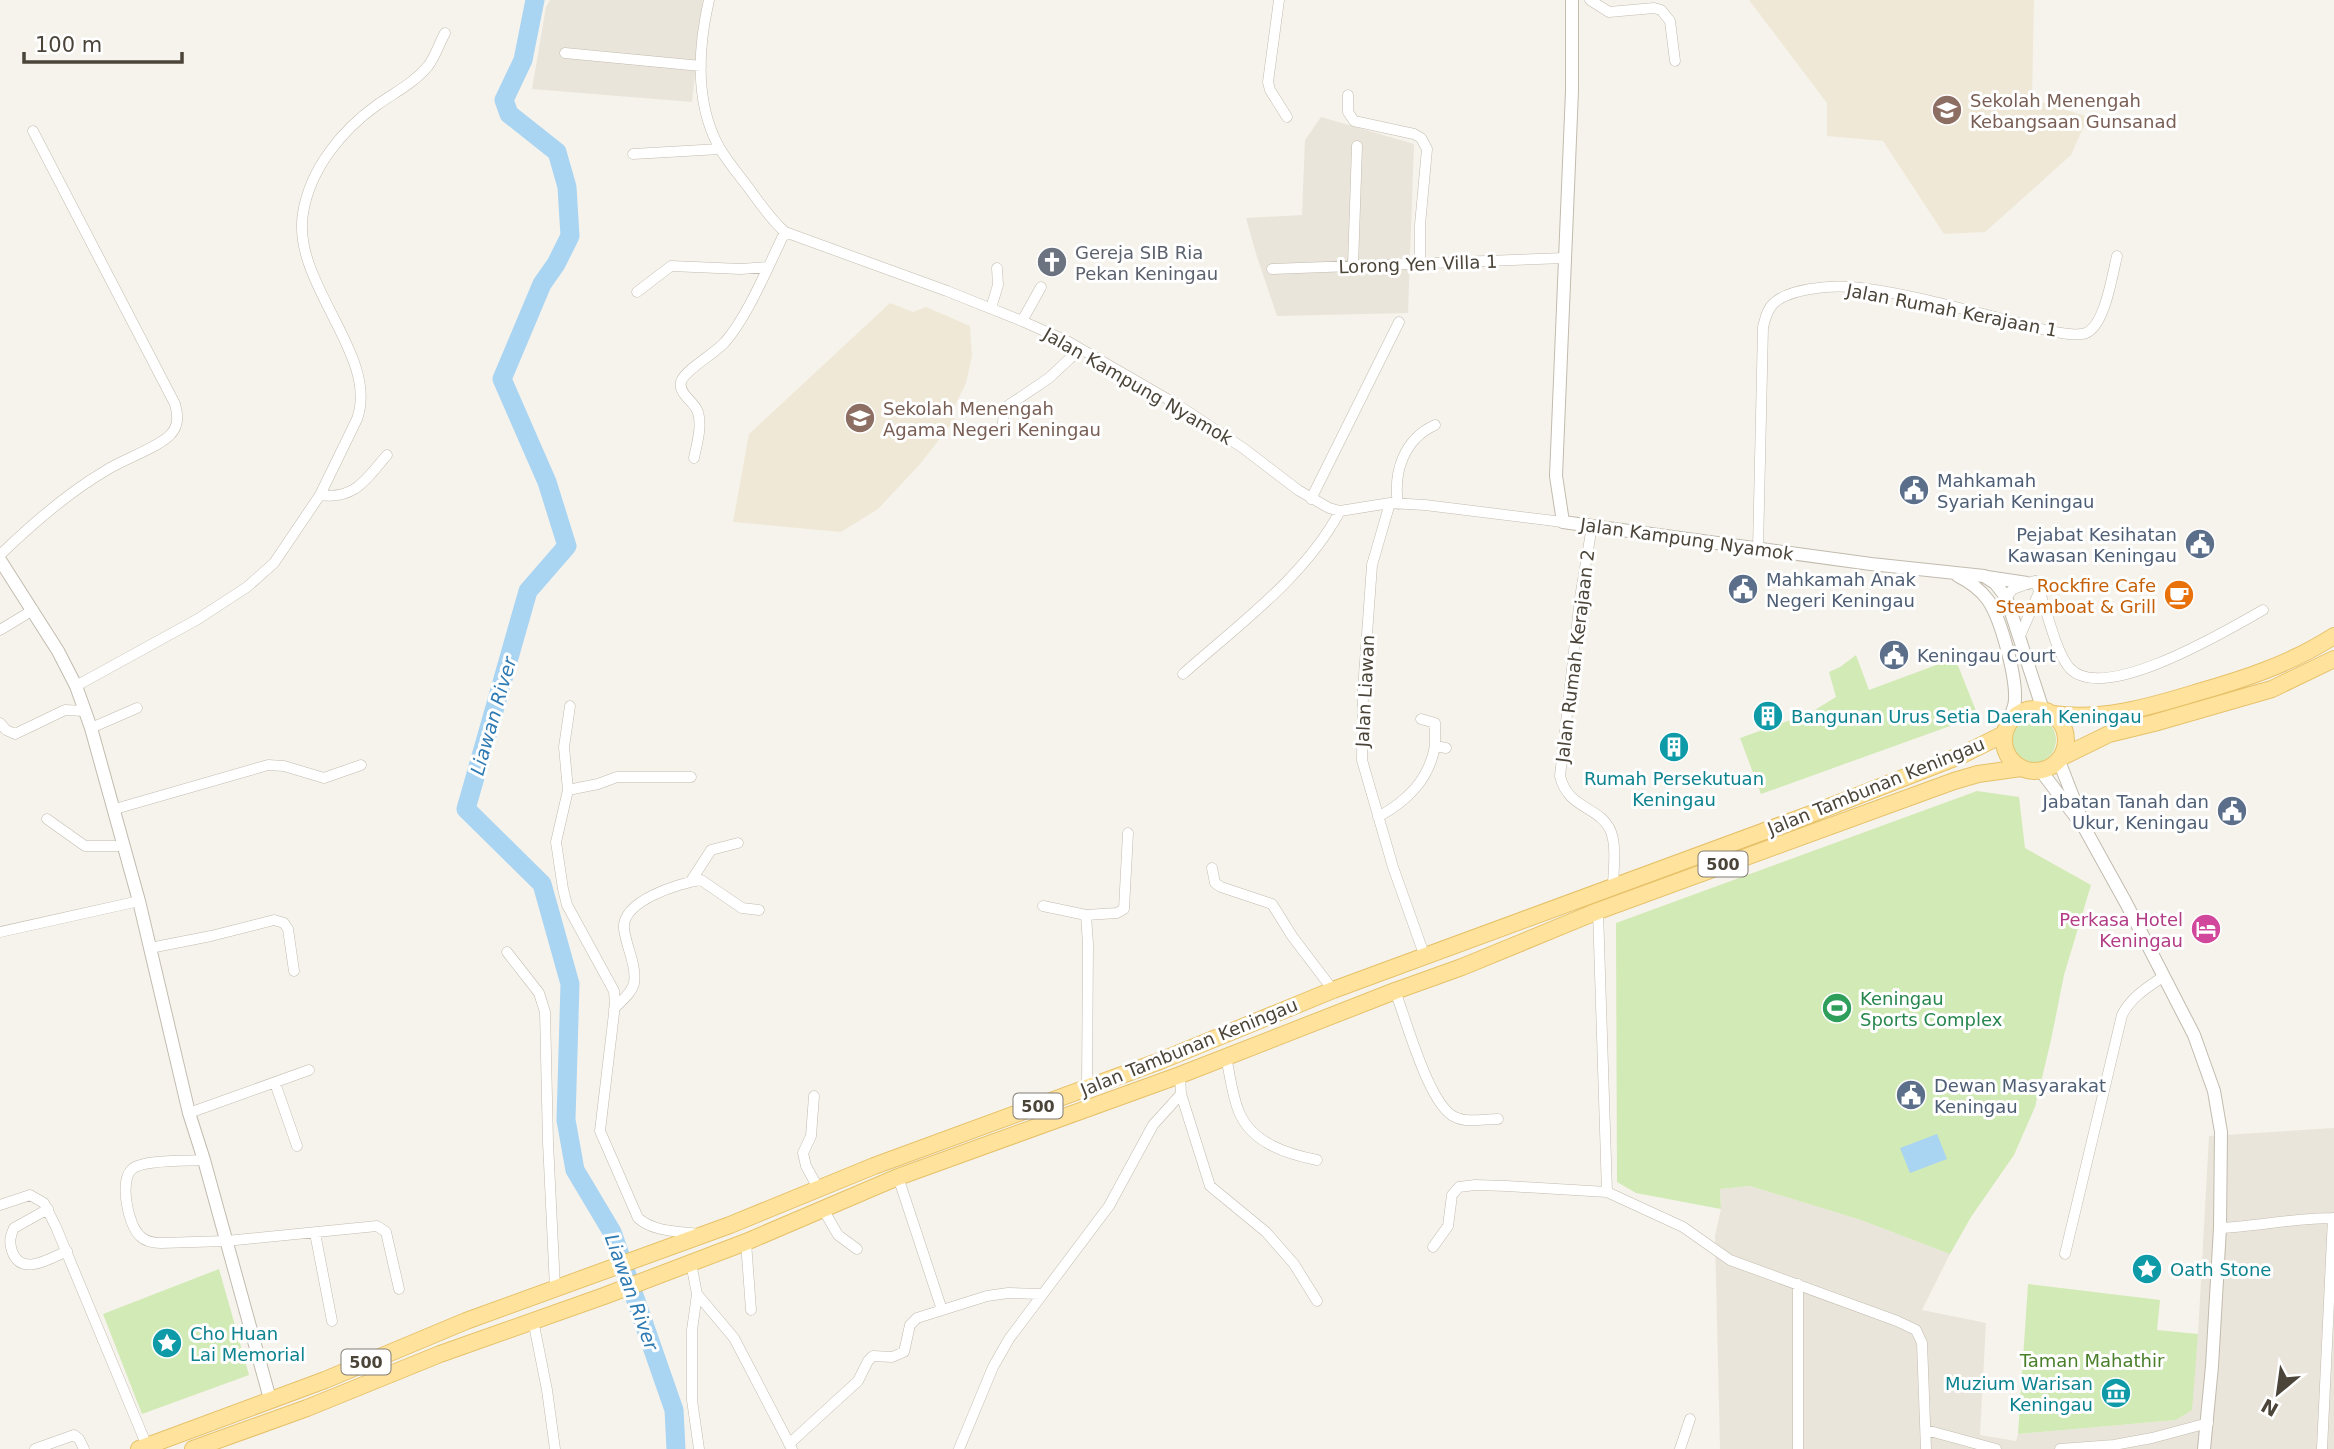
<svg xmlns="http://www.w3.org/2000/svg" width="2334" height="1449" viewBox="0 0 2334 1449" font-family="'DejaVu Sans',sans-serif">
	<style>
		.residential { fill: #eae5da }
		.education { fill: #efe8d6 }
		.green { fill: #d2eab5 }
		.water { fill: #a9d4f2 }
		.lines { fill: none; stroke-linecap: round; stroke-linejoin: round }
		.river { stroke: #a9d4f2; stroke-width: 19 }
		.minor-casing { stroke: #c2bbae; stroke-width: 11 }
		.tertiary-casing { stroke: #c2bbae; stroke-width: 14 }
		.primary-casing { stroke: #e6c16a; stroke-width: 18 }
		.minor { stroke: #fff; stroke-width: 10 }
		.tertiary { stroke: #fff; stroke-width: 12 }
		.primary { stroke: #ffe39c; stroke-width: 16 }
		.labels { text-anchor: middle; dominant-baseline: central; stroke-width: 6; stroke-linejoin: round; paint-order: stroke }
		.shield { fill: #fff; stroke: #817c74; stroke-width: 2 }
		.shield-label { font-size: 16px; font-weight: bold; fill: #4b4439 }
		.education-label { font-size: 18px; fill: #785e54; stroke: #fff; text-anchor: start }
		.worship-label { font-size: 18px; fill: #5b616d; stroke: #fff; text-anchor: start }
		.street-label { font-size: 18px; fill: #4b4439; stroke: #fff }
		.service-label { font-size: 18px; fill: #4e5e75; stroke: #fff; text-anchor: start }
		.food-label { font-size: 18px; fill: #c56008; stroke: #fff; text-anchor: end }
		.culture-label { font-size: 18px; fill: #0d838f; stroke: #fff; text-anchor: start }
		.hotel-label { font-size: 18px; fill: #b23c85; stroke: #fff; text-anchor: end }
		.leisure-label { font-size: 18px; fill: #27864d; stroke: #fff; text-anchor: start }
		.park-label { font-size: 18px; fill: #4a7f2a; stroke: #fff }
		.water-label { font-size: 19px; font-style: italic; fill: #2e7ab2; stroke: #fff }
	</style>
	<rect width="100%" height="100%" fill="#f6f3ec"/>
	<!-- residential -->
	<path class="residential" d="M 550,0 L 703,0 L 692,102 L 532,89 L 546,7 Z
		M 1321,117 L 1414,144 L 1408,313 L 1277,316 L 1257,257 L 1246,218 L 1302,215 L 1305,140 Z
		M 2334,1128 L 2334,1449 L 1720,1449 L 1715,1236 L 1721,1209 L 1720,1189 L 1750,1186 L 1861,1220 L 1950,1254 L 1922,1310 L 1986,1323 L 1980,1435 L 2016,1441 L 2018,1434 L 2176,1420 L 2191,1410 L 2198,1334 L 2209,1136 Z"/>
	<!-- education -->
	<path class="education" d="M 1749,0 L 2034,0 L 2032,99 L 2088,117 L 2071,155 L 1985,232 L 1944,234 L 1883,141 L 1827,136 L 1827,103 Z
		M 890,303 L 913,312 L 926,307 L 970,326 L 972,356 L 966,383 L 950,415 L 955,419 L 921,463 L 878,509 L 841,532 L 733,522 L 749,434 Z"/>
	<!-- green -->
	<path class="green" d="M 1856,655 L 1869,690 L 1955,658 L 1978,716 L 1761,794 L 1740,738 L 1810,713 L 1836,697 L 1829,672 L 1840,667 Z
		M2010 740a23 23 0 1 1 46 0a23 23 0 1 1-46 0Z
		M 1977,791 L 2019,797 L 2025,848 L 2091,885 L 2064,975 L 2051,1040 L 2035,1107 L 2014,1155 L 1971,1217 L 1950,1254 L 1861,1220 L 1750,1186 L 1720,1189 L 1721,1209 L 1636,1193 L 1617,1182 L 1616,923 Z
		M 219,1269 L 249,1375 L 142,1414 L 103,1314 Z
		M 2028,1284 L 2160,1300 L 2157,1330 L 2198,1334 L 2192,1410 L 2176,1420 L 2018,1434 Z"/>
	<!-- water -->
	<path class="water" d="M 1937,1134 L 1947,1159 L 1910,1173 L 1900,1148 Z"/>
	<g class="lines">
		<!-- river -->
		<path class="river" d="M 535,0 L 523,60 L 504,100 L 509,114 L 557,152 L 567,187 L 570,236 L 556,264 L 542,284 L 502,379 L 547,482 L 567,546 L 528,591 L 466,809 L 542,884 L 570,984 L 566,1120 L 575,1170 L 612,1232 L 674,1410 L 676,1449"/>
		<!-- minor casing -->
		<g class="minor-casing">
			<path id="minor" d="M 709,0 C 698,48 695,103 719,147 C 727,161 738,174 748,187 C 759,202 770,219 785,232 L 947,291 L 1022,321 L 1067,341 L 1181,407 L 1243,448 L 1298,490 L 1329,508 L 1340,511 L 1390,503 L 1425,505 L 1563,522
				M 1279,0 L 1268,82 L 1270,90 L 1287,117
				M 1590,0 L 1609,12 L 1654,8 L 1661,10 L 1670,21 L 1675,61
				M 565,53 L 701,66
				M 1348,95 L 1348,112 L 1354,121 L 1414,134 L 1421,138 L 1427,149 L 1420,225 L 1420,264
				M 633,154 L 720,149
				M 1353,266 L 1357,146
				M 1272,269 L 1565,258
				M 637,292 L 671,266 L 741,269 L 768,267
				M 991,308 L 998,285 L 997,268
				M 1022,321 L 1041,287
				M 1002,433 L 1004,412 L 1009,405 L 1049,378 L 1080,349
				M 694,458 C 697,443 703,424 697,410 C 693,401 678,393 681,382 C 684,370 716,353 725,342 C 748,316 769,264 785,232
				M 320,495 C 355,500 366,479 387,455
				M 1311,499 L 1399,322
				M 1390,503 L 1372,565 L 1363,690 L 1362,760 L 1393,867 L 1425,957
				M 1398,504 C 1393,472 1404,439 1435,425
				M 1592,526 L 1580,598 L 1560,776 C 1568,810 1601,806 1611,832 C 1617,848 1613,872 1613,888
				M 1758,549 L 1763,327 C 1765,320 1767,309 1774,303 C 1789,289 1830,285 1851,287 C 1906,292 1968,311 2023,324 C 2036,328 2073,338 2086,333 C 2105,325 2112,276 2117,256
				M 0,555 C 33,523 66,494 105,471 C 121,460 160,447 171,434 C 179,425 178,415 175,404 L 33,131
				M 1994,612 L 2013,589 L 2035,581 C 2047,606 2053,646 2068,666 C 2099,708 2229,629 2263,610
				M 0,630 L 33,610
				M 2019,638 L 2040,590
				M 1183,674 C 1238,625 1305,577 1340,511
				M 76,686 L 198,619 L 247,587 L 274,563 L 320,495 L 357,419 C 380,356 291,283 303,213 C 310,169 342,130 377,105 C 394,93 414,83 428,66 C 435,57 439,44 445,33
				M 1421,719 L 1435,723 L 1435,746
				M 0,723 L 6,730 L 15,734 L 65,710 L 85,711
				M 91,728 L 137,708
				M 691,777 L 617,777 L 598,784 L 568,790 L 556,842 L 563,889 L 567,905 L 614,991 L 615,1005 L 600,1131 L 638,1218 C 654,1232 677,1231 698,1234
				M 568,790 L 564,747 L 570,706
				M 115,809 L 268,765 L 284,766 L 324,778 L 361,765
				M 1378,817 C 1407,801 1429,780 1435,746 L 1446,748
				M 47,819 L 85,846 L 124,846
				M 1212,868 L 1215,883 L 1221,887 L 1272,904 L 1292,936 L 1333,990
				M 691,881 L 711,850 L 738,843
				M 1043,906 L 1086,915 L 1088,944 L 1087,1088
				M 1598,911 L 1607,1192 L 1683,1227 L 1730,1260 L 1897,1321 L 1916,1330 L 1922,1343 L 1926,1449
				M 1086,915 L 1117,913 L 1124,909 L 1128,833
				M 0,932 L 139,901
				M 150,948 L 211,936 L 274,920 L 284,923 L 288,929 L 294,971
				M 507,952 L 539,993 L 545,1012 L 548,1142 L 555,1288
				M 1395,991 C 1406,1019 1429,1106 1455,1117 C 1467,1123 1484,1119 1498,1119
				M 614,1009 C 621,1001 632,993 634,983 C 637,966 626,946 624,929 C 621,901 679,883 701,880 L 742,908 L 759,910
				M 1226,1057 C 1230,1075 1232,1095 1239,1112 C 1252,1143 1287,1154 1317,1160
				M 275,1083 L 297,1146
				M 1181,1094 L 1210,1186 L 1266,1232 L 1294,1264 L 1317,1301
				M 814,1096 L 811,1136 L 803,1153 L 806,1166 L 818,1188
				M 189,1113 L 309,1070
				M 204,1160 C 189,1161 143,1159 132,1169 C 119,1181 128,1225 140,1236 C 146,1242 153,1243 161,1243 L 226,1241 L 377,1226 L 386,1232 L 399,1289
				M 898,1177 L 942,1310
				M 0,1205 L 30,1195 L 44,1203 L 56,1227 L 147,1446
				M 48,1209 L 14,1228 C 10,1236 9,1242 12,1251 C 21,1277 49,1259 67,1251
				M 823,1209 L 838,1235 L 857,1249
				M 2220,1228 C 2258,1226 2296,1218 2334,1218
				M 315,1233 L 332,1321
				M 746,1242 L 751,1310
				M 1433,1247 L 1448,1226 L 1452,1195 L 1459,1187 L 1475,1185 L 1507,1186 L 1607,1192
				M 2065,1254 L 2122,1015 C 2131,997 2148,987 2164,976
				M 691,1263 L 697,1294 L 734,1338 L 792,1449
				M 697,1294 L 692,1330 L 692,1400 L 699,1449
				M 533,1320 L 547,1390 L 555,1449
				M 1926,1430 L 1996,1449
				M 789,1444 L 858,1381 L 868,1361 L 873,1356 L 892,1357 L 904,1352 L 910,1325 L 917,1318 L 987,1296 L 1008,1293 L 1041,1294
				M 35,1449 L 74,1435 L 79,1439 L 84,1449
				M 959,1449 L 993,1367 L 1009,1339 L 1109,1206 L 1153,1125 L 1181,1094 L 1180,1075
				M 1680,1449 L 1690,1419
				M 1798,1449 L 1798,1284
				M 2060,1449 L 2114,1445 L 2152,1438 L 2208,1423
				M 2322,1449 L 2333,1218"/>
		</g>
		<!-- tertiary casing -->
		<g class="tertiary-casing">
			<path id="tertiary" d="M 1572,0 L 1572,91 L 1556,476 L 1563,522 L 1871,564 L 1984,576 L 1995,583 L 2006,597 L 2043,710
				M 0,560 L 58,651 L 76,686 L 91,728 L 139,901 L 189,1113 L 204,1160 L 270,1399
				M 1958,576 C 1970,582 1980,589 1988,600 C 2001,619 2016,675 2015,699 C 2015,708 2010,716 2007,725
				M 1987,577 L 2027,583
				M 2059,761 L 2080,815
				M 2041,771 L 2085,829 L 2126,903 L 2194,1035 L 2214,1091 L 2221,1132 L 2220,1228 L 2212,1366 L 2204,1449"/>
		</g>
		<!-- primary casing -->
		<g class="primary-casing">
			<path id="primary" d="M2004 740a31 31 0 1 1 62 0a31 31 0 1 1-62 0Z
				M 2053,714 C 2101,721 2149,707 2195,693 C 2245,679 2290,664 2334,636
				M 2062,757 L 2109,734 L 2154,723 L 2272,689 L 2334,659
				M 139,1449 L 325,1380 L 466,1321 L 730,1225 L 874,1166 L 1160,1061 L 1333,990 L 1811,814 L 1962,755 L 2004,734
				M 193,1449 L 307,1408 L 440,1354 L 604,1296 L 746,1242 L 898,1177 L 1180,1075 L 1395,991 L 1462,967 L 1598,911 L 1954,781 L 1978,774 L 2021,768"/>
		</g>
		<!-- minor -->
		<use href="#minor" class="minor"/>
		<!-- tertiary -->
		<use href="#tertiary" class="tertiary"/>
		<!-- primary -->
		<use href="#primary" class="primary"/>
	</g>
	<!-- icons -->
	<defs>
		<g id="school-disc" transform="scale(1.575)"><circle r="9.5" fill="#8d6e63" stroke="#fff"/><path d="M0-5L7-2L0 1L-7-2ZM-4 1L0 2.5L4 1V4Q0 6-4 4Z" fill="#fff"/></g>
		<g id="church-disc" transform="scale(1.575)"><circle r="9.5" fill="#6b7280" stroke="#fff"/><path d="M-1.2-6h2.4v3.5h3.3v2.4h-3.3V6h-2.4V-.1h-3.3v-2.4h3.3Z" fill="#fff"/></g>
		<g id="civic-disc" transform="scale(1.575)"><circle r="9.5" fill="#5c6f8a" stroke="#fff"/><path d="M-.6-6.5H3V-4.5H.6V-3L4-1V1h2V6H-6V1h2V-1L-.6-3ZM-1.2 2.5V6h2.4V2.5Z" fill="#fff"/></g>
		<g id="cafe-disc" transform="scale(1.575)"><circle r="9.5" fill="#e8710a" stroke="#fff"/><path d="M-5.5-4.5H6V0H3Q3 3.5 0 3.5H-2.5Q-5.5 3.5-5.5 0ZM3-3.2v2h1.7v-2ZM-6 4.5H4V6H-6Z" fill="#fff"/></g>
		<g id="building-disc" transform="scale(1.575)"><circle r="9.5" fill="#0f9aa8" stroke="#fff"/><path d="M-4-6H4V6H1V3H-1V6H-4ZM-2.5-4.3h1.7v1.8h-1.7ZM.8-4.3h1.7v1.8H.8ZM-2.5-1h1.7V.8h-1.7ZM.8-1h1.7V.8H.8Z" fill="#fff"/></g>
		<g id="hotel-disc" transform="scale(1.575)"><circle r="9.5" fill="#d1479c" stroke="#fff"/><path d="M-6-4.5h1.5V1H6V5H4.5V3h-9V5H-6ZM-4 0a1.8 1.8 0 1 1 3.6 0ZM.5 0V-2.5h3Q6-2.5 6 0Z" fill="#fff"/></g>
		<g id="stadium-disc" transform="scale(1.575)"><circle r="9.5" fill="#2e9e5b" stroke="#fff"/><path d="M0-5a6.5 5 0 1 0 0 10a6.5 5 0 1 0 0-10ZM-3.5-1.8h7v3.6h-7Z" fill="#fff"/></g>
		<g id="sight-disc" transform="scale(1.575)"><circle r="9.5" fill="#0f9aa8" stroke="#fff"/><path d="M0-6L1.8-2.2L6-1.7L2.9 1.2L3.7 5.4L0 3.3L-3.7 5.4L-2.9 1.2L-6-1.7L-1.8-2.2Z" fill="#fff"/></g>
		<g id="museum-disc" transform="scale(1.575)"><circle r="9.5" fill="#0f9aa8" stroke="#fff"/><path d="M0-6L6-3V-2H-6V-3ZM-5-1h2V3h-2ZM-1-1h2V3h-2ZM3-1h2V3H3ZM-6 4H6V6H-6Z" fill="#fff"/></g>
	</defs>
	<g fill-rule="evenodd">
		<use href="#school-disc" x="1947" y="110"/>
		<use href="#church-disc" x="1052" y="262"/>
		<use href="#school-disc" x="860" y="418"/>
		<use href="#civic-disc" x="1914" y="490"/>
		<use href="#civic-disc" x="2200" y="544"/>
		<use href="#civic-disc" x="1743" y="589"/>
		<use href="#cafe-disc" x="2179" y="595"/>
		<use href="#civic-disc" x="1894" y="655"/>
		<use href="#building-disc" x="1768" y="716"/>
		<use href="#building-disc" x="1674" y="747"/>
		<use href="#civic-disc" x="2232" y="811"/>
		<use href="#hotel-disc" x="2206" y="929"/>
		<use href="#stadium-disc" x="1837" y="1008"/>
		<use href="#civic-disc" x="1911" y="1095"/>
		<use href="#sight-disc" x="2147" y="1269"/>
		<use href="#sight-disc" x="167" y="1343"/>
		<use href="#museum-disc" x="2116" y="1393"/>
	</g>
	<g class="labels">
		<!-- shield labels -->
		<g class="shield">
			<rect x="1698.5" y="851.5" width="49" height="25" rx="5"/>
			<rect x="1013.5" y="1093.5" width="49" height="25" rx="5"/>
			<rect x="341.5" y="1349.5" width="49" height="25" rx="5"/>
		</g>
		<g class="shield-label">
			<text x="1723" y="864">500</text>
			<text x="1038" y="1106">500</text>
			<text x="366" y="1362">500</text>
		</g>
		<!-- education labels -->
		<g class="education-label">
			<text x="1970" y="100">Sekolah Menengah<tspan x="1970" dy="21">Kebangsaan Gunsanad</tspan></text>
			<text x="883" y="408">Sekolah Menengah<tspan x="883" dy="21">Agama Negeri Keningau</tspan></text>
		</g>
		<!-- worship labels -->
		<g class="worship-label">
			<text x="1075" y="252">Gereja SIB Ria<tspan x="1075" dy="21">Pekan Keningau</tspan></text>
		</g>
		<!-- street labels -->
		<g class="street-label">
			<text transform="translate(1418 264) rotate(-2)">Lorong Yen Villa 1</text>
			<text transform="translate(1952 310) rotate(11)">Jalan Rumah Kerajaan 1</text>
			<text transform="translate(1138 386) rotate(30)">Jalan Kampung Nyamok</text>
			<text transform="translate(1687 539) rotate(8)">Jalan Kampung Nyamok</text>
			<text transform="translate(1575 656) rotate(-83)">Jalan Rumah Kerajaan 2</text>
			<text transform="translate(1365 691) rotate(-87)">Jalan Liawan</text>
			<text transform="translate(1876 786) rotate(-22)">Jalan Tambunan Keningau</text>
			<text transform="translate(1189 1047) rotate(-22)">Jalan Tambunan Keningau</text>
		</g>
		<!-- service labels -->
		<g class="service-label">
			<text x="1937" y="480">Mahkamah<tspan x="1937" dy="21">Syariah Keningau</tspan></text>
			<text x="2177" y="534" text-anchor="end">Pejabat Kesihatan<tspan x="2177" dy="21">Kawasan Keningau</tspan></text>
			<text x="1766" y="579">Mahkamah Anak<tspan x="1766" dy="21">Negeri Keningau</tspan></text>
			<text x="1917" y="655">Keningau Court</text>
			<text x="2209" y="801" text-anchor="end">Jabatan Tanah dan<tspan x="2209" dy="21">Ukur, Keningau</tspan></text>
			<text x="1934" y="1085">Dewan Masyarakat<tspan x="1934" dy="21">Keningau</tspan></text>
		</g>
		<!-- food labels -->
		<g class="food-label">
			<text x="2156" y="585">Rockfire Cafe<tspan x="2156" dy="21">Steamboat &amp; Grill</tspan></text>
		</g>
		<!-- culture labels -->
		<g class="culture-label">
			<text x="1791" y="716">Bangunan Urus Setia Daerah Keningau</text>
			<text x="1674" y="778" text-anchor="middle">Rumah Persekutuan<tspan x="1674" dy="21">Keningau</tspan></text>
			<text x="2170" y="1269">Oath Stone</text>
			<text x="190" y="1333">Cho Huan<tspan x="190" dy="21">Lai Memorial</tspan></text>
			<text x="2093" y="1383" text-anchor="end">Muzium Warisan<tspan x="2093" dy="21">Keningau</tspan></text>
		</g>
		<!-- hotel labels -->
		<g class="hotel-label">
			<text x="2183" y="919">Perkasa Hotel<tspan x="2183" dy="21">Keningau</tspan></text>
		</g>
		<!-- leisure labels -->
		<g class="leisure-label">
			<text x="1860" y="998">Keningau<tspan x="1860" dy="21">Sports Complex</tspan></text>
		</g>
		<!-- park labels -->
		<g class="park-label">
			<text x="2092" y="1360">Taman Mahathir</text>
		</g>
		<!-- water labels -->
		<g class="water-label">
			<text transform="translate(493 716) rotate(-74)">Liawan River</text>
			<text transform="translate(632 1292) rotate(70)">Liawan River</text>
		</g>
	</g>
	<!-- north arrow -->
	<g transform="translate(2278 1393) rotate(209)" stroke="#ffffff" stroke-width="5" paint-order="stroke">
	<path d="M0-5L12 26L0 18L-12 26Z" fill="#4b4439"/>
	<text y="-10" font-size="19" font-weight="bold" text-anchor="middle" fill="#4b4439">N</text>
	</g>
	<!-- scale -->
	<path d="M24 52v10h158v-10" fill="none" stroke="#4b4439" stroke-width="3.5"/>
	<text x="35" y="52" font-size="21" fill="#4b4439" stroke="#ffffff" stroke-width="5" paint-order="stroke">100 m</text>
</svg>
